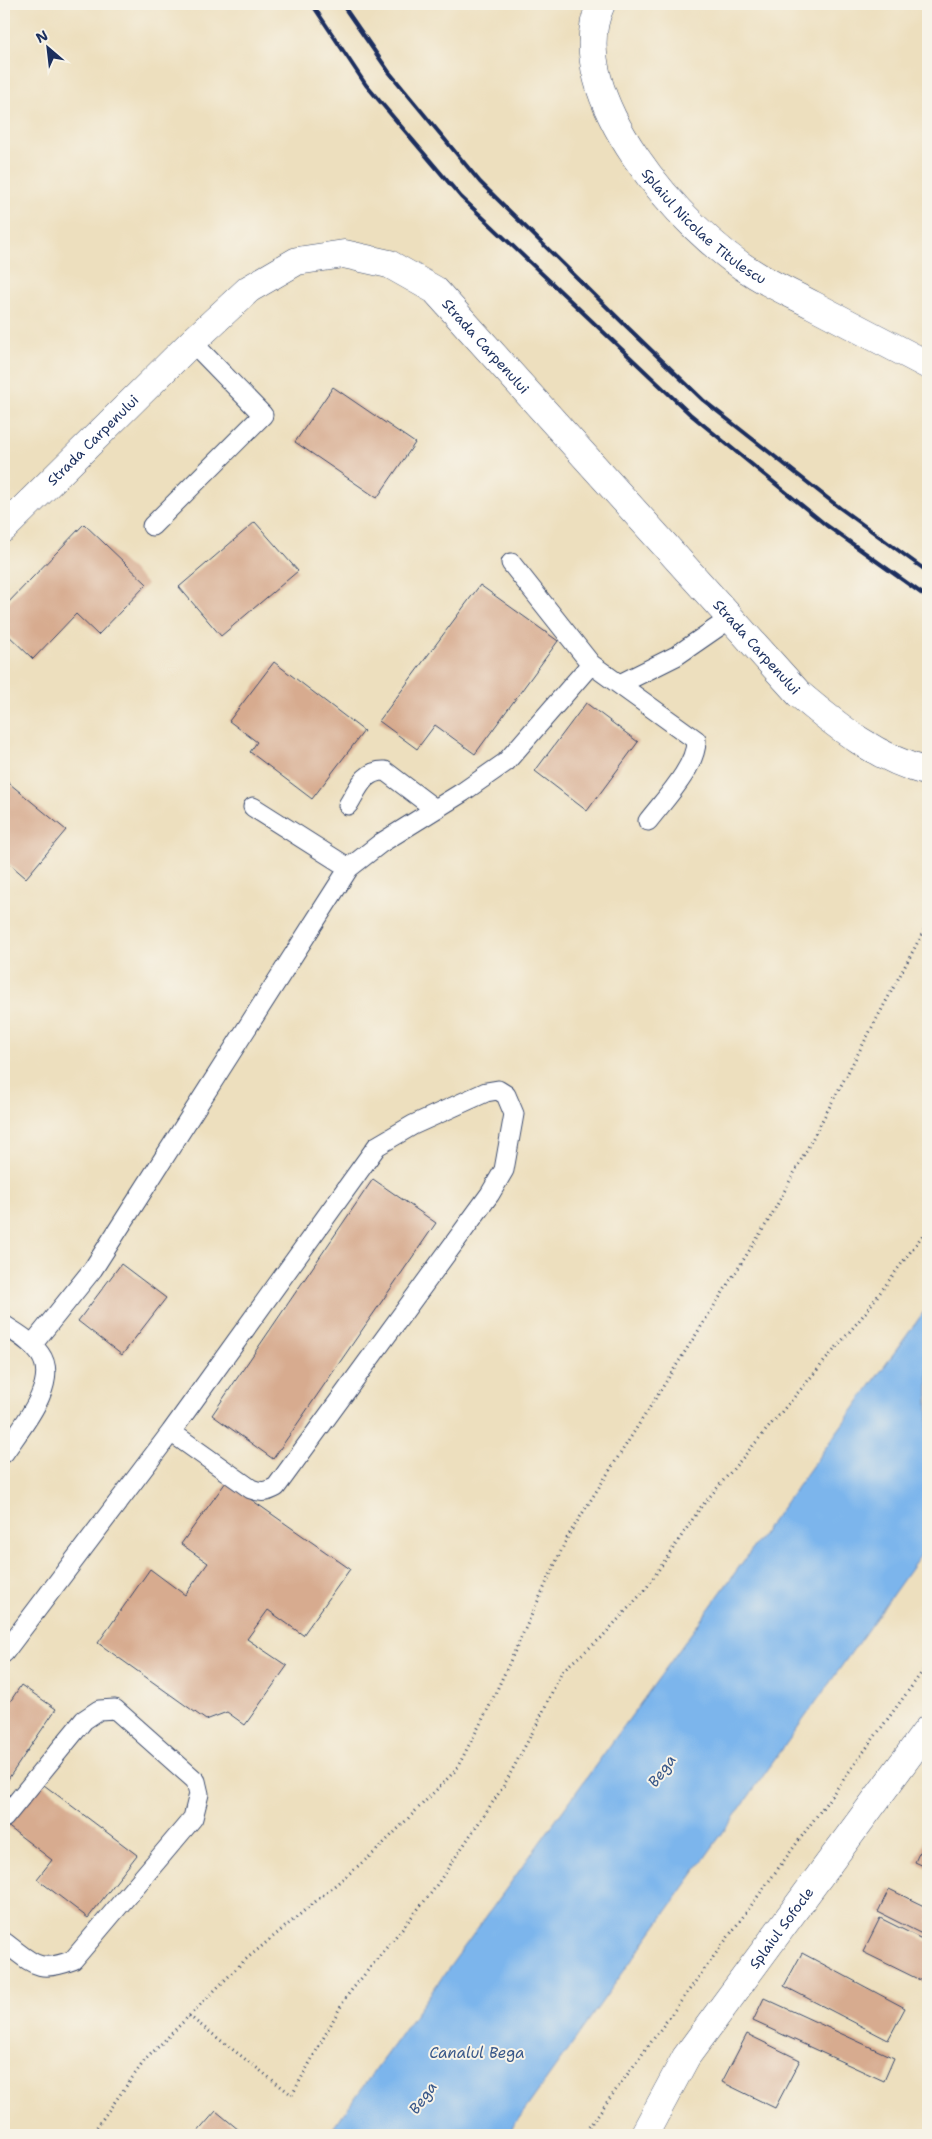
<svg xmlns="http://www.w3.org/2000/svg" width="932" height="2139" viewBox="0 0 932 2139" font-family="'Shantell Sans',sans-serif">
	<style>
		.water { fill: #7bb5ec; stroke: #4b72a5 }
		.building { fill: #d7ab8f }
		.lines { fill: none; stroke-linecap: round; stroke-linejoin: round }
		.lane-casing { stroke: #3a496c; stroke-width: 21 }
		.street-casing { stroke: #3a496c; stroke-width: 29 }
		.path { stroke: #3a496c; stroke-width: 3; stroke-dasharray: 1 4; stroke-linecap: butt }
		.lane { stroke: #fff; stroke-width: 19 }
		.street { stroke: #fff; stroke-width: 28 }
		.rail { stroke: #1b2f5e; stroke-width: 4 }
		.labels { text-anchor: middle; dominant-baseline: central; stroke-width: 4; stroke-linejoin: round; paint-order: stroke }
		.street-label { font-size: 14px; fill: #1b2f5e; stroke: #f7f3e8 }
		.water-label { font-size: 15px; font-style: italic; fill: #385789; stroke: #f7f3e8 }
	</style>
	<rect width="100%" height="100%" fill="#f7f3e8"/>
	<filter id="ink" filterUnits="userSpaceOnUse"><feTurbulence type="fractalNoise" baseFrequency=".02" numOctaves="2"/><feDisplacementMap in="SourceGraphic" scale="10" xChannelSelector="R" yChannelSelector="G"/><feConvolveMatrix kernelMatrix="1 2 1 2 8 2 1 2 1" color-interpolation-filters="sRGB"/></filter>
	<filter id="wash" filterUnits="userSpaceOnUse"><feTurbulence type="fractalNoise" baseFrequency=".0096" numOctaves="4" result="noise"/><feDisplacementMap in="SourceGraphic" scale="20" xChannelSelector="R" yChannelSelector="G"/><feGaussianBlur stdDeviation="1.12" result="paint"/><feColorMatrix in="noise" values="0 0 0 0 0 0 0 0 0 0 0 0 0 0 0 0 0 1.4 0 .05"/><feComposite in="paint" operator="in"/></filter>
	<g filter="url(#wash)">
		<rect width="100%" height="100%" fill="#eddfbe"/>
		<!-- water -->
		<path class="water" d="M 928,1306 L 928,1545 L 507,2135 L 328,2135 Z"/>
		<g id="blocks">
			<!-- building -->
			<path class="building" d="M 333,387 L 415,443 L 377,498 L 295,442 Z
				M 255,522 L 298,571 L 221,636 L 179,587 Z
				M 84,524 L 147,584 L 98,635 L 76,614 L 33,659 L 4,631 L 4,607 Z
				M 480,585 L 558,641 L 475,754 L 435,725 L 417,749 L 379,721 Z
				M 274,662 L 364,731 L 312,799 L 250,752 L 257,742 L 229,721 Z
				M 586,703 L 638,742 L 587,811 L 535,771 Z
				M 4,779 L 66,830 L 26,878 L 4,859 Z
				M 373,1179 L 436,1223 L 273,1459 L 212,1415 Z
				M 121,1264 L 166,1298 L 122,1355 L 78,1321 Z
				M 226,1482 L 350,1569 L 303,1635 L 268,1610 L 247,1639 L 287,1666 L 245,1725 L 227,1712 L 206,1720 L 98,1643 L 150,1569 L 185,1595 L 208,1563 L 181,1544 Z
				M 21,1685 L 56,1709 L 4,1785 L 4,1711 Z
				M 40,1782 L 137,1855 L 88,1918 L 37,1879 L 52,1860 L 6,1825 Z
				M 928,1834 L 928,1868 L 915,1862 Z
				M 889,1889 L 928,1908 L 928,1937 L 878,1912 Z
				M 880,1918 L 928,1942 L 928,1984 L 863,1952 Z
				M 802,1953 L 905,2008 L 888,2040 L 784,1986 Z
				M 764,1998 L 894,2058 L 884,2081 L 753,2021 Z
				M 747,2034 L 800,2060 L 775,2108 L 722,2082 Z
				M 216,2111 L 245,2135 L 195,2135 Z"/>
		</g>
	</g>
	<g filter="url(#ink)">
		<use href="#blocks" fill-opacity="0" stroke="#3a496c" stroke-width="1"/>
		<g class="lines">
			<!-- lane casing -->
			<g class="lane-casing">
				<path id="lane" d="M 152,526 L 263,415 L 192,342
					M 511,563 L 591,664 L 696,740 C 697,766 664,800 648,821
					M 620,684 L 676,656 L 731,618
					M 348,805 C 358,789 364,770 385,771 L 435,809
					M 253,807 L 349,868
					M 4,1325 C 16,1333 31,1341 40,1354 C 61,1383 19,1430 4,1453
					M 32,1345 L 93,1269 L 349,868 L 381,843 L 463,792 L 506,762 L 591,664
					M 4,1653 L 171,1432 L 377,1146 L 413,1125 L 486,1092 L 498,1090 L 506,1095 L 514,1114 L 504,1170 L 490,1194 L 276,1487 C 267,1492 261,1493 251,1489 L 171,1432
					M 4,1818 L 84,1720 L 99,1710 L 115,1709 L 196,1781 L 199,1794 L 193,1818 L 73,1960 C 37,1974 33,1963 4,1942"/>
			</g>
			<!-- street casing -->
			<g class="street-casing">
				<g id="street">
					<path id="s1" d="M 601,4 C 559,93 684,233 756,275 C 774,286 794,295 813,305 C 852,325 890,345 928,365"/>
					<path id="s2" d="M 4,528 L 192,342 L 249,289 L 297,261 L 344,254 L 389,264 L 435,290 L 799,694 C 838,727 878,759 928,772"/>
					<path id="s3" d="M 644,2135 L 686,2057 L 928,1729"/>
				</g>
			</g>
			<!-- path -->
			<path class="path" d="M 189,2016 L 292,2095 L 346,1997 L 432,1892 L 503,1787 L 537,1724 L 562,1671 L 601,1638 L 645,1590 L 701,1507 L 862,1317 L 928,1228
				M 91,2135 L 145,2060 L 244,1961 L 375,1852 L 456,1770 L 489,1707 L 568,1536 L 770,1218 L 928,923
				M 583,2135 L 928,1664"/>
			<!-- lane -->
			<use href="#lane" class="lane"/>
			<!-- street -->
			<use href="#street" class="street"/>
			<!-- rail -->
			<path class="rail" d="M 312,4 L 366,85 L 461,197 L 690,414 L 826,525 L 928,598
				M 342,4 L 389,72 L 480,182 L 622,322 L 703,400 L 840,508 L 928,572"/>
		</g>
	</g>
	<g class="labels">
		<!-- street labels -->
		<g class="street-label">
			<text stroke="none"><textPath href="#s1" startOffset="262">Splaiul Nicolae Titulescu</textPath></text>
			<text stroke="none"><textPath href="#s2" startOffset="620">Strada Carpenului</textPath></text>
			<text stroke="none"><textPath href="#s2" startOffset="125">Strada Carpenului</textPath></text>
			<text stroke="none"><textPath href="#s2" startOffset="1025">Strada Carpenului</textPath></text>
			<text stroke="none"><textPath href="#s3" startOffset="249">Splaiul Sofocle</textPath></text>
		</g>
		<!-- water labels -->
		<g class="water-label">
			<text transform="translate(662 1771) rotate(-54)">Bega</text>
			<text x="477" y="2053">Canalul Bega</text>
			<text transform="translate(423 2098) rotate(-54)">Bega</text>
		</g>
	</g>
	<!-- margin -->
	<rect width="932" height="2139" fill="none" stroke="#f7f3e8" stroke-width="20"/>
	<!-- north arrow -->
	<g transform="translate(48 48) rotate(332)" stroke="#f7f3e8" stroke-width="4" paint-order="stroke">
	<path d="M0-4L9 19L0 12L-9 19Z" fill="#1b2f5e"/>
	<text y="-8" font-size="14" font-weight="bold" text-anchor="middle" fill="#1b2f5e">N</text>
	</g>
</svg>
